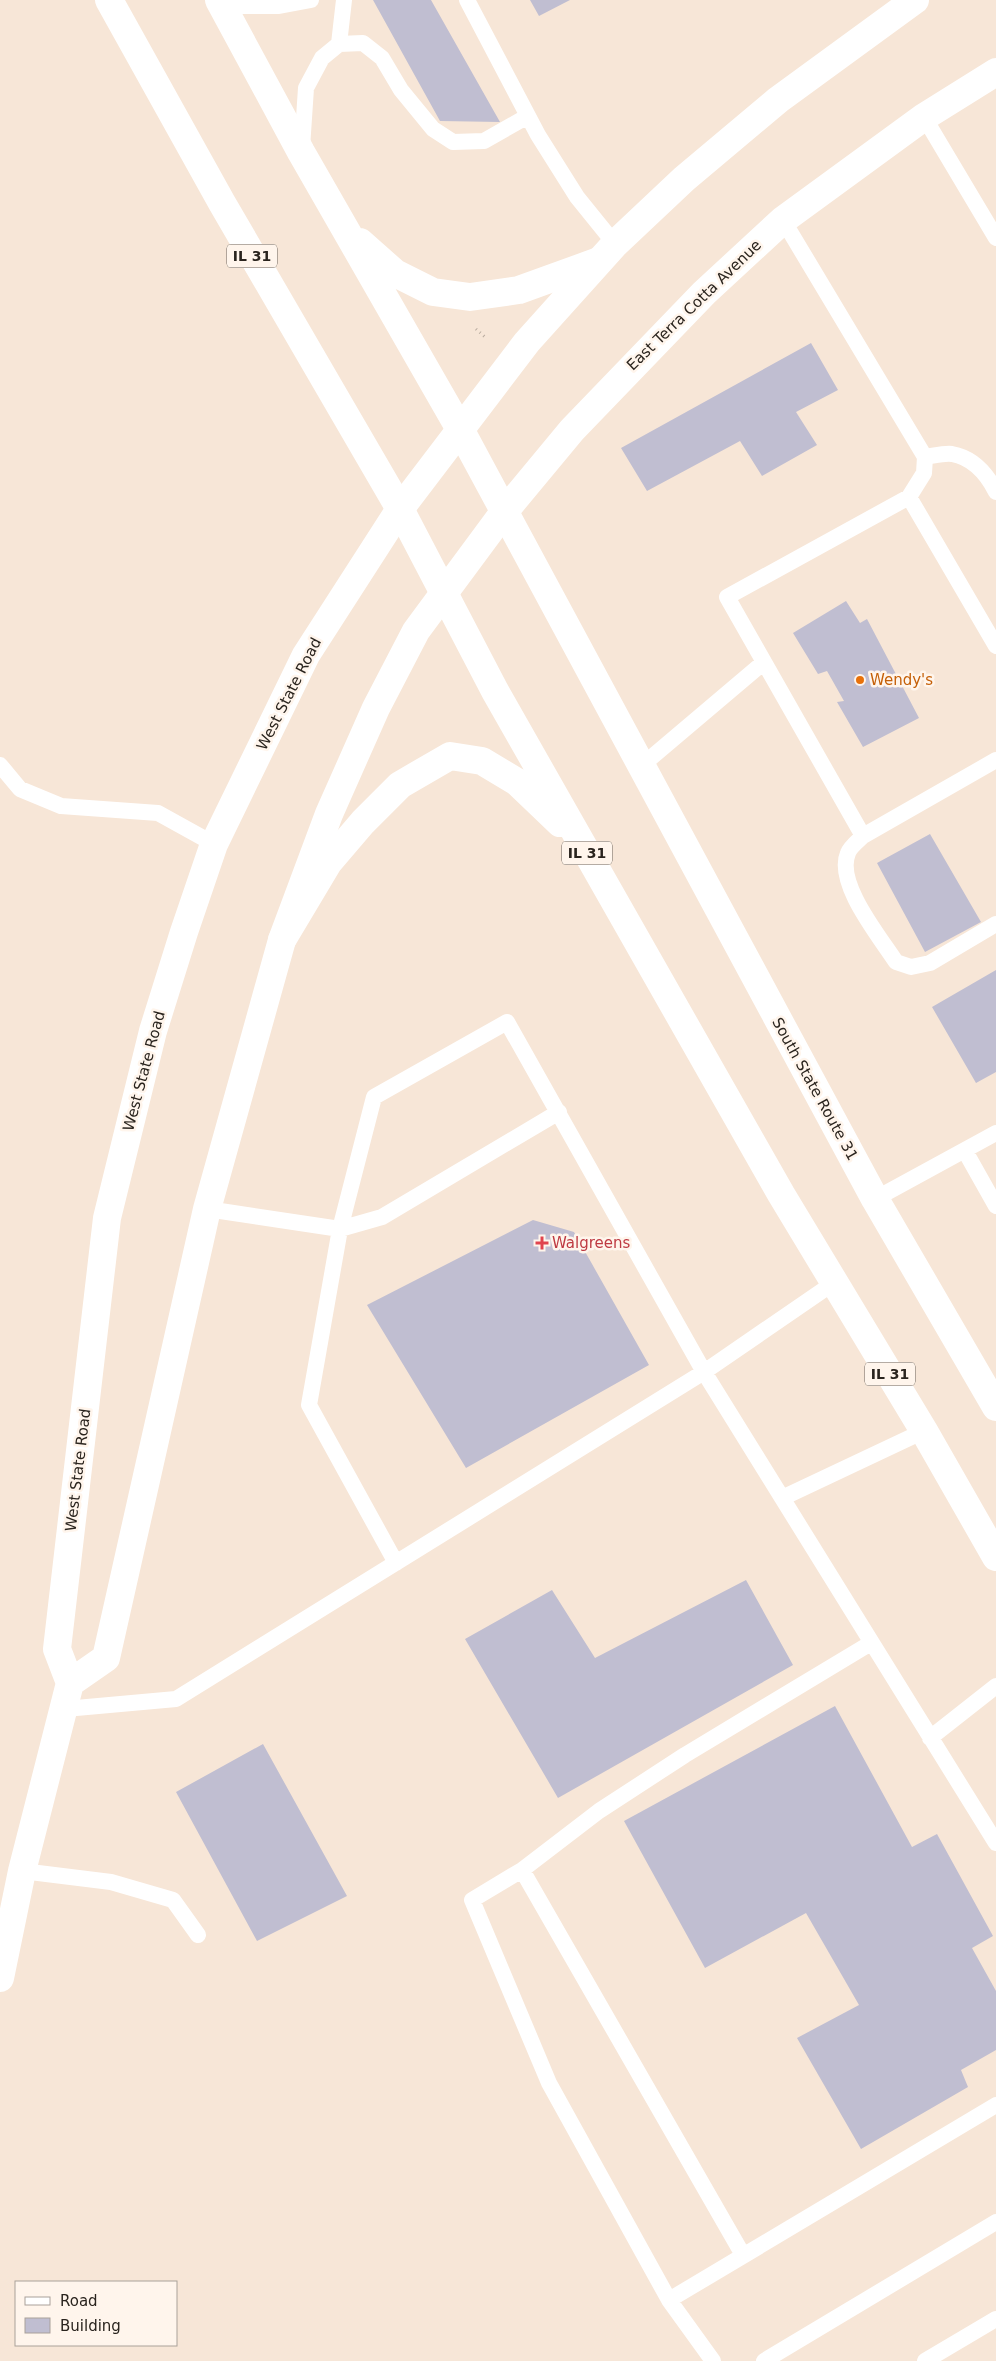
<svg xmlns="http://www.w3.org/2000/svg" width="996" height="2361" viewBox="0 0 996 2361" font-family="'DejaVu Sans',sans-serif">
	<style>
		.building { fill: #c0bed1 }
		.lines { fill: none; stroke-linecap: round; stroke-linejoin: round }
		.path { stroke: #b9ab9f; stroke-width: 3; stroke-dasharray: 1 4; stroke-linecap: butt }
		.service { stroke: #fff; stroke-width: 16 }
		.secondary { stroke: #fff; stroke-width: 28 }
		.primary { stroke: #fff; stroke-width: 28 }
		.food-dot { fill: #e8710a; stroke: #fff5ec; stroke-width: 2 }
		.health-dot { fill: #e0444e; stroke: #fff5ec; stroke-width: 2 }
		.labels { text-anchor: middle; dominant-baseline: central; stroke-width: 5; stroke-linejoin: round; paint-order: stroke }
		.shield { fill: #fff5ec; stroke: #6a635c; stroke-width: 1 }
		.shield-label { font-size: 14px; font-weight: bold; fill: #2a241e }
		.street-label { font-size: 15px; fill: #2a241e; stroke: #fff5ec }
		.food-label { font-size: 15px; fill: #c56008; stroke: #fff5ec; text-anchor: start }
		.health-label { font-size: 15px; fill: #be3a42; stroke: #fff5ec; text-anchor: start }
	</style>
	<rect width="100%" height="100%" fill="#f7e6d7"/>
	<!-- building -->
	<path class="building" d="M 373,0 L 431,0 L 500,122 L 440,121 Z
		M 530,0 L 570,0 L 539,16 Z
		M 811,343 L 838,390 L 796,412 L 817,445 L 762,476 L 740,441 L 647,491 L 621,448 Z
		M 846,601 L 860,623 L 867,619 L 919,718 L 863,747 L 837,702 L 844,701 L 827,671 L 818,674 L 793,633 Z
		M 930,834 L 981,922 L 925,952 L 877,863 Z
		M 996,970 L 996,1072 L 976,1083 L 932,1007 Z
		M 533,1220 L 574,1232 L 649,1365 L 466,1468 L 367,1305 Z
		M 746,1580 L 793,1665 L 558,1798 L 465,1639 L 552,1590 L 595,1658 Z
		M 835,1706 L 912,1847 L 937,1834 L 993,1936 L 972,1948 L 996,1991 L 996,2050 L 961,2070 L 968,2087 L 861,2149 L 797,2038 L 859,2005 L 806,1913 L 705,1968 L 624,1821 Z
		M 263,1744 L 347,1896 L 257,1941 L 176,1792 Z"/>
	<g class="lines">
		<!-- path -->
		<path class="path" d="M 476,329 L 485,337"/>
		<!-- service -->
		<path class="service" d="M 467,0 L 538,135 L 577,197 L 615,244
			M 222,6 L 279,6 L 311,0
			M 339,44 L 344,0
			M 924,117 L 996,238
			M 302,148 L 306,88 L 322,58 L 339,44 L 363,43 L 382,58 L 401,90 L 433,129 L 453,142 L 484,141 L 528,116
			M 783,220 L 925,457 L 924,473 L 909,497 L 727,597 L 863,836 L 996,760
			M 925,457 C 933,456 944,453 952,454 C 974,458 987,474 996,492
			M 909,497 L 996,646
			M 0,765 L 20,789 L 61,806 L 158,813 L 214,844
			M 640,767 L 764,662
			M 863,836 C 859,840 850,847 848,853 C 835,883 880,937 896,962 L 911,967 L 930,963 L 996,924
			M 965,1151 L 996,1206
			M 875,1199 L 996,1133
			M 207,1209 L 340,1229 L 382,1217 L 559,1112
			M 782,1498 L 924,1431
			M 396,1563 L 309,1405 L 340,1229 L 374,1097 L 507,1022 L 704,1372 L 996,1843
			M 65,1709 L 176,1699 L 704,1372 L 835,1282
			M 930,1738 L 996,1686
			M 522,1870 L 743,2255
			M 22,1871 L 111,1882 L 173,1900 L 198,1935
			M 669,2300 L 996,2105
			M 713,2361 L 669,2300 L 549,2083 L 472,1900 L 522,1870 L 599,1811 L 685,1755 L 871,1643
			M 764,2361 L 996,2222
			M 925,2361 L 996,2319"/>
		<!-- secondary -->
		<path class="secondary" d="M 70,1683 L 106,1658 L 207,1209 L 282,940 L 329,814 L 376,708 L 416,631 L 504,512 L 572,430 L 704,293 L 783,220 L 924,117 L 996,72
			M 0,1978 L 22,1871 L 70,1683 L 57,1649 L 107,1218 L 153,1031 L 184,932 L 214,844 L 306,655 L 400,509 L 527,342 L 615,244 L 684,179 L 778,100 L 915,0"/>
		<!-- primary -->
		<path class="primary" d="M 109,0 L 222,203 L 400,509 L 495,691 L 781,1194 L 924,1431 L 996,1557
			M 219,0 L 301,152 L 461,431 L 875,1199 L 996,1407
			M 360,242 L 395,273 L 433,292 L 470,297 L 519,290 L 599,261
			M 282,940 L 328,863 L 363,822 L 400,785 L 450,756 L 482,761 L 517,782 L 560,823"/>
	</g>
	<!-- markers -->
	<circle class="food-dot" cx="860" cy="680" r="5"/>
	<path class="health-dot" d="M539.5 1235.5h5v5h5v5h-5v5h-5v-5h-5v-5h5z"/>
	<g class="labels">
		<!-- shield labels -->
		<g class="shield">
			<rect x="227" y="244.5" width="50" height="23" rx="4"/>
			<rect x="562" y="841.5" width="50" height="23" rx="4"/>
			<rect x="865" y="1362.5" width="50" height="23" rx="4"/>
		</g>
		<g class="shield-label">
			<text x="252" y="256">IL 31</text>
			<text x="587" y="853">IL 31</text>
			<text x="890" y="1374">IL 31</text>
		</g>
		<!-- street labels -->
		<g class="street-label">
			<text transform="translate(694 305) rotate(-44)">East Terra Cotta Avenue</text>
			<text transform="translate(289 694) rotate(-63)">West State Road</text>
			<text transform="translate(144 1071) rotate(-75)">West State Road</text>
			<text transform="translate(815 1089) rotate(61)">South State Route 31</text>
			<text transform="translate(78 1470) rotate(-83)">West State Road</text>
		</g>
		<!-- food labels -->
		<g class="food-label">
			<text x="870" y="680">Wendy's</text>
		</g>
		<!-- health labels -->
		<g class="health-label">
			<text x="552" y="1243">Walgreens</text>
		</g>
	</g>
	<!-- legend -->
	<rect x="15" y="2281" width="162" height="65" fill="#fff5ec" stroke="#aaa19a"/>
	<rect x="25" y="2297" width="25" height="8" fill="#ffffff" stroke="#aaa19a"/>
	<text x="60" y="2306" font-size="15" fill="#2a241e">Road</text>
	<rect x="25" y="2318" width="25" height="15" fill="#c0bed1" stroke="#aaa19a"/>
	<text x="60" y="2331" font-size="15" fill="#2a241e">Building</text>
</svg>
